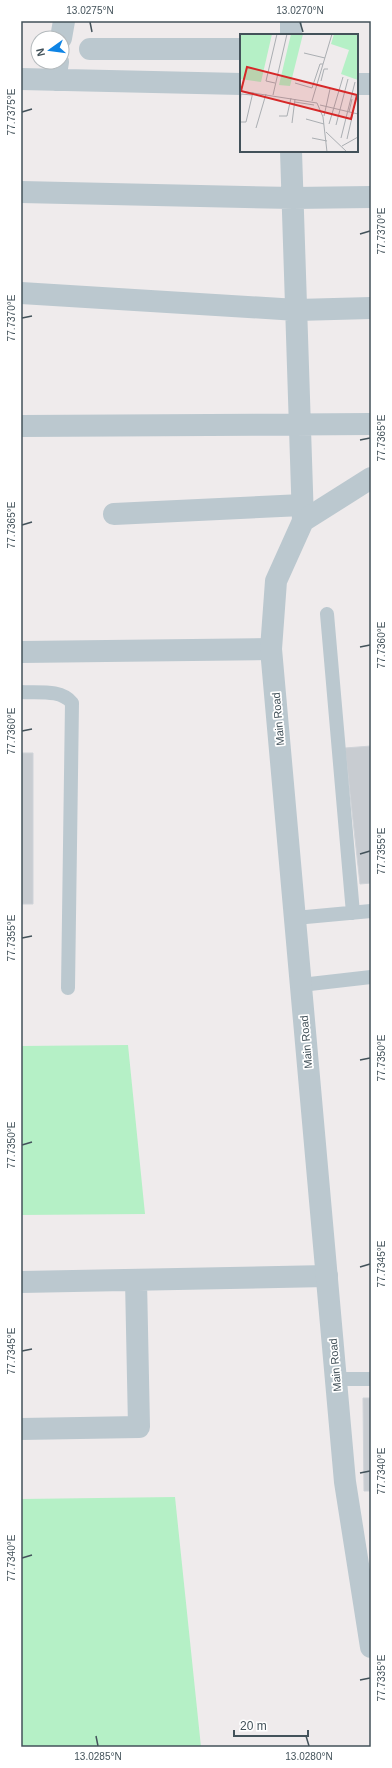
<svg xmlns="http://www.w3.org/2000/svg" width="392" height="1768" viewBox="0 0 392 1768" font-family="Helvetica,sans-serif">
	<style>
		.green { fill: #b5f0c6 }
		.building { fill: #c8ccd1; stroke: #cfd3d8 }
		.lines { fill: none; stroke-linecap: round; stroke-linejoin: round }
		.service { stroke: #bbc8cf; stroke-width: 14 }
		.minor { stroke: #bbc8cf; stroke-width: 22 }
		.tertiary { stroke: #bbc8cf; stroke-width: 22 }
		.ticks { fill: none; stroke: #43525a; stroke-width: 1.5 }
		.labels { text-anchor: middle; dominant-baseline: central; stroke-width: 3.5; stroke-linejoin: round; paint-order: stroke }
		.street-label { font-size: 11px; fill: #43525a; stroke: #fff }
		.inset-road { fill: none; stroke: #aaaeb2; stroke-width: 1 }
		.view { fill: #d62828; fill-opacity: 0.15; stroke: #d62828; stroke-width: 2 }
		.inset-edge { fill: none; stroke: #43525a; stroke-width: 2 }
		.neatline { fill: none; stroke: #43525a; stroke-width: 1.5 }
		.ticks-label { font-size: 10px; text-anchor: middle; fill: #43525a }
	</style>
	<rect width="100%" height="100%" fill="#efebec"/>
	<!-- green -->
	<path class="green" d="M 128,1045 L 145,1214 L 21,1215 L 21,1046 Z
		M 175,1497 L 201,1747 L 21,1747 L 21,1499 Z"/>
	<!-- building -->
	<path class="building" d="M 371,746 L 371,883 L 360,884 L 345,748 Z
		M 21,753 L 33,753 L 33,904 L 21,904 Z
		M 363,1398 L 371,1398 L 371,1491 L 364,1491 Z"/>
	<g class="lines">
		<!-- service -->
		<path class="service" d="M 327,614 L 353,913
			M 21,692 C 38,693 61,689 72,703 L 68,988
			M 295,918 L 371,911
			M 301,985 L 371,977
			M 336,1379 L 371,1379"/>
		<!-- minor -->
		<path class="minor" d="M 291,35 L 291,21
			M 61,38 L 64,21
			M 90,49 L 241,49
			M 21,79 L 241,84
			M 55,80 L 58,62
			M 357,84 L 371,84
			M 291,151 L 303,521
			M 21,192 L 293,198 L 371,197
			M 21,293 L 297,310 L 371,308
			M 21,426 L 371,424
			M 114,514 L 302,505
			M 21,652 L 271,649
			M 21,1282 L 327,1276
			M 21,1429 L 139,1427 L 136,1280"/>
		<!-- tertiary -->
		<path class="tertiary" d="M 371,478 L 303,521 L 276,581 L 271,649 L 345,1482 L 371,1647"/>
	</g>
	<!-- ticks -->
	<path class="ticks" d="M 90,22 L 92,32M 300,22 L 303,32M 22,112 L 32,109M 360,234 L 370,231M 22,318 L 32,316M 360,440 L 370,438M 22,525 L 32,522M 360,647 L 370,645M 22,731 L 32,729M 360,854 L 370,851M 22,938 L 32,936M 360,1060 L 370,1058M 22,1145 L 32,1142M 360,1267 L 370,1264M 22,1351 L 32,1349M 360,1473 L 370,1471M 22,1558 L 32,1555M 360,1680 L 370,1678M 96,1736 L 98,1746M 306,1736 L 309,1746"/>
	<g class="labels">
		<!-- street labels -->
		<g class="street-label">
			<text transform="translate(278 719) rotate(-95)">Main Road</text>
			<text transform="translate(306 1042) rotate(-95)">Main Road</text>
			<text transform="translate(335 1365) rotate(-95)">Main Road</text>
		</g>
	</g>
	<!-- overview -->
	<g transform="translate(240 34)">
		<rect width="118" height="118" fill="#efebec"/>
		<path d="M 0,0 L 32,0 L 21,48 L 0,45 ZM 51,0 L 63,0 L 50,52 L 39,51 ZM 94,0 L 118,0 L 118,46 L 101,40 L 109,16 L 91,10 Z" fill="#b5f0c6"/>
		<path class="inset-road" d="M 64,19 L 85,24M 81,47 L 84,35 L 88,35M 35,49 L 26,47 L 37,0M 55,49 L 72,54 L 80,30 L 83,30M 0,57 L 77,69 L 83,83 L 87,118M 33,61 L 47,0M 72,67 L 92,0M 55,68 L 74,71M 0,70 L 1,60 L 12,61M 80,71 L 118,80M 109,78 L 112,65M 39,82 L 47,82 L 51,64M 84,82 L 90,55M 66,85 L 84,90M 0,88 L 6,88 L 13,58M 52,89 L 55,65M 89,90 L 103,43M 96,91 L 108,45M 16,94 L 26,60M 86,98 L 107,118M 72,104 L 87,107M 101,104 L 115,48M 107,105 L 113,79M 102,112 L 118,103"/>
		<path class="view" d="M 7,33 L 117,61 L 111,85 L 1,57 Z"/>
		<rect width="118" height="118" class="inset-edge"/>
	</g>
	<!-- border -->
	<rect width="392" height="1768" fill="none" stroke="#ffffff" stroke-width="44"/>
	<!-- north arrow -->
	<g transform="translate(50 50) rotate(256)"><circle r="19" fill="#ffffff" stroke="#b4babd"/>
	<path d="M0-3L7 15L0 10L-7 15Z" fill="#0e84e5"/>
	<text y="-6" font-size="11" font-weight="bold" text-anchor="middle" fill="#43525a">N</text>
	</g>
	<!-- scale -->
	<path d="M234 1730v6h74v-6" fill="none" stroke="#43525a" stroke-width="2"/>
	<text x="240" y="1730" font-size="12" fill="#43525a" stroke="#ffffff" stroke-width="3" paint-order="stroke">20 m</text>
	<rect x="22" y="22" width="348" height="1724" class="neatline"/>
	<g class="ticks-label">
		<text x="90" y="14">13.0275°N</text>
		<text x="300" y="14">13.0270°N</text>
		<text transform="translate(11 112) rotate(-90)" y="4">77.7375°E</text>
		<text transform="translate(381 231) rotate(-90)" y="4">77.7370°E</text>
		<text transform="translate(11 318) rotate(-90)" y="4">77.7370°E</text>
		<text transform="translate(381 438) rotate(-90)" y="4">77.7365°E</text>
		<text transform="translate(11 525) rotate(-90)" y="4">77.7365°E</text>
		<text transform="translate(381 645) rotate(-90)" y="4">77.7360°E</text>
		<text transform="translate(11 731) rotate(-90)" y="4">77.7360°E</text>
		<text transform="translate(381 851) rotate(-90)" y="4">77.7355°E</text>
		<text transform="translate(11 938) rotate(-90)" y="4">77.7355°E</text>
		<text transform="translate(381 1058) rotate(-90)" y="4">77.7350°E</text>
		<text transform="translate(11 1145) rotate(-90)" y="4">77.7350°E</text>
		<text transform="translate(381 1264) rotate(-90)" y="4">77.7345°E</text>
		<text transform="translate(11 1351) rotate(-90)" y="4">77.7345°E</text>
		<text transform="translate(381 1471) rotate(-90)" y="4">77.7340°E</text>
		<text transform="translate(11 1558) rotate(-90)" y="4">77.7340°E</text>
		<text transform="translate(381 1678) rotate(-90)" y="4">77.7335°E</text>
		<text x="98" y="1760">13.0285°N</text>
		<text x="309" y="1760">13.0280°N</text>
	</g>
</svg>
